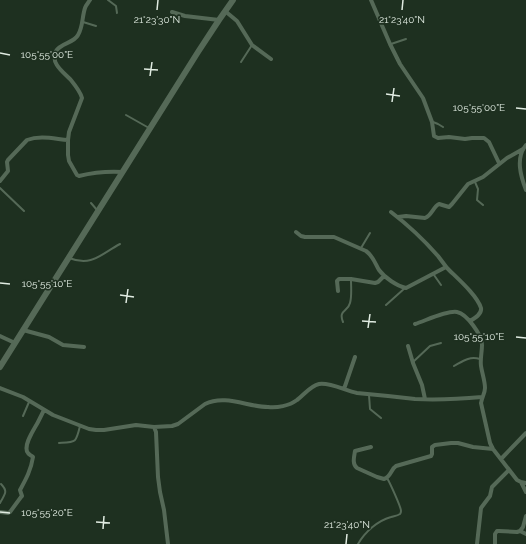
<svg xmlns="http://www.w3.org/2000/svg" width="526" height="544" viewBox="0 0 526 544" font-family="Raleway,sans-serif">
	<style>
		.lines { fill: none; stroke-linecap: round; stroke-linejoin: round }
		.lane { stroke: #556957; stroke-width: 2 }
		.street { stroke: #556957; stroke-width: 4 }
		.secondary { stroke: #556957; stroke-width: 6 }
		.ticks { fill: none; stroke: #e0ebe1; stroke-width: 1.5 }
		.ticks-label { font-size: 10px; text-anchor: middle; fill: #e0ebe1; stroke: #1e3020; stroke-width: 3.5; stroke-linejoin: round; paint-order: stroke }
	</style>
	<rect width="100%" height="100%" fill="#1e3020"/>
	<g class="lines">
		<!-- lane -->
		<path class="lane" d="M 108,0 L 116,6 L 117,13
			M 83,22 L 96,26
			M 391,44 L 406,39
			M 241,62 L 252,45
			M 126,115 L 149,128
			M 433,122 L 438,124 L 443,127
			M 475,182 L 478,189 L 477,200 L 483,205
			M 0,188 L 24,211
			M 91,203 L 97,210
			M 361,248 L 370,233
			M 69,258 C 92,267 101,254 120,244
			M 434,275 L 441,285
			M 386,305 L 405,288
			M 343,322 C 338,310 348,312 350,303 C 352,296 351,287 351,280
			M 413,362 L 430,346 L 441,343
			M 454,366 C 463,361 469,356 480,359
			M 369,395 L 370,409 L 381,418
			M 23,416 L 29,402
			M 59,443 C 76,442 76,443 80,426
			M 0,503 C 4,495 9,492 1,484
			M 358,544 C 365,532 377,521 391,517 C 394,516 397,516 400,514 C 401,513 401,512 401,511 C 401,507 390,483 387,478"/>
		<!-- street -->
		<path class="street" d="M 90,0 C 88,3 86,5 85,8 C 82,17 83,27 78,35 C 74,43 61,43 56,51 C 50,63 63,72 70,79 C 74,84 80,91 82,98 L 69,132 L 68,140 L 68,155 L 69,161 L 77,175 L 79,176 C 95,172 106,171 123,172
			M 371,0 L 390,44 L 400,64 L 423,98 L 432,122 L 434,136 L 438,138 L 449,137 L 465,139 L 472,138 L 484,138 L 489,142 L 499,163
			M 225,11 L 237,21 L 252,45 L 271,59
			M 172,12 L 185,16 L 219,20
			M 526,145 C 515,158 521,177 526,190
			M 0,181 L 8,171 L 7,162 L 8,160 L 27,140 C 40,135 55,139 68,140
			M 391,212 C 408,225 424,240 438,256 C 441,260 444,264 447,268 C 457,278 477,295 481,308 C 482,314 475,318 470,321
			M 398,217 L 406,216 L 425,218 C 432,215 433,207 439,204 L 449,207 L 452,204 L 468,184 L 483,177 L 507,158 L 523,149
			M 296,232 L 301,236 L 305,237 L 334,237 L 366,251 C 373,256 375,263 379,270 C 385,278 397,286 406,288 L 446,267
			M 338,291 L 337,281 L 339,279 L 351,279 L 375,283 L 378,282 L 384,276
			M 415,324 C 425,321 447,310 457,312 C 467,314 482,335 482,345 C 482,352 480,359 481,366 C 482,373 485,381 485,388 C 485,393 482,397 481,403 L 490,443 L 493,449 L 517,480 L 521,482 L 526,483
			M 23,330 L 49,337 L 63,345 L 84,347
			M 0,336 L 15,343
			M 408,346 L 413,363 L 422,385 L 425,399
			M 0,388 L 23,397 L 53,415 L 89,429 L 96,430 L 104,430 L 136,425 L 154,427 L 172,426 L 178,424 L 205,404 C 225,394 248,407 268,407 C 277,408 289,406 297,400 C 304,395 310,386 319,384 C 330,382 346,391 357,393 C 367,394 378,395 388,396 C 397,397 406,398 415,399 C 437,400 460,399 482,397
			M 344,389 L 355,357
			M 154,427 L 156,432 L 158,477 L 160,492 L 164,510 L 168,544
			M 371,447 L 355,451 C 354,457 352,464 357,468 L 377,477 L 384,479 C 391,477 391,469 396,466 L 431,456 L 432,454 L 432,447 L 435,445 L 451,443 L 458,443 L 473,447 L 493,449
			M 501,459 L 526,433
			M 521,482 L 526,492
			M 0,512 L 8,513 L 10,512 L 21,497 L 22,496 L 20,490 C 26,479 31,470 33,457 C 31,455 29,455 28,453 C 22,446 35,428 38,422 C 40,418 42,414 44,410
			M 520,531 L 523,527 L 526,516
			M 477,544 L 481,508 L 490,496 L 492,487 L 509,470
			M 495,544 L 495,534 L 497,531 L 499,531 L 517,532 L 520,531 L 526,534"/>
		<!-- secondary -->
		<path class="secondary" d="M 0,367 L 198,52 L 219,20 L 233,0"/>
	</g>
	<!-- ticks -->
	<path class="ticks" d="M 157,10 L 158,0M 402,10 L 403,0M 0,53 L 10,55M 144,69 L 158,70M 150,76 L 152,62M 386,94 L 400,96M 392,102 L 394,88M 516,108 L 526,109M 0,283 L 10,284M 120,295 L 134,297M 126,303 L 128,289M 362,321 L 376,322M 368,328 L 370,314M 516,337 L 526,338M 0,512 L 10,513M 96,522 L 110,523M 103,529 L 104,516M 346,544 L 347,534"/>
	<g class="ticks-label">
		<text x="157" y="23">21°23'30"N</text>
		<text x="402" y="23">21°23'40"N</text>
		<text x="47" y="58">105°55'00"E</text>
		<text x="479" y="111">105°55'00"E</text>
		<text x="47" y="287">105°55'10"E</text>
		<text x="479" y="340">105°55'10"E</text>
		<text x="47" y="516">105°55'20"E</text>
		<text x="347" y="528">21°23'40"N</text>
	</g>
</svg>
